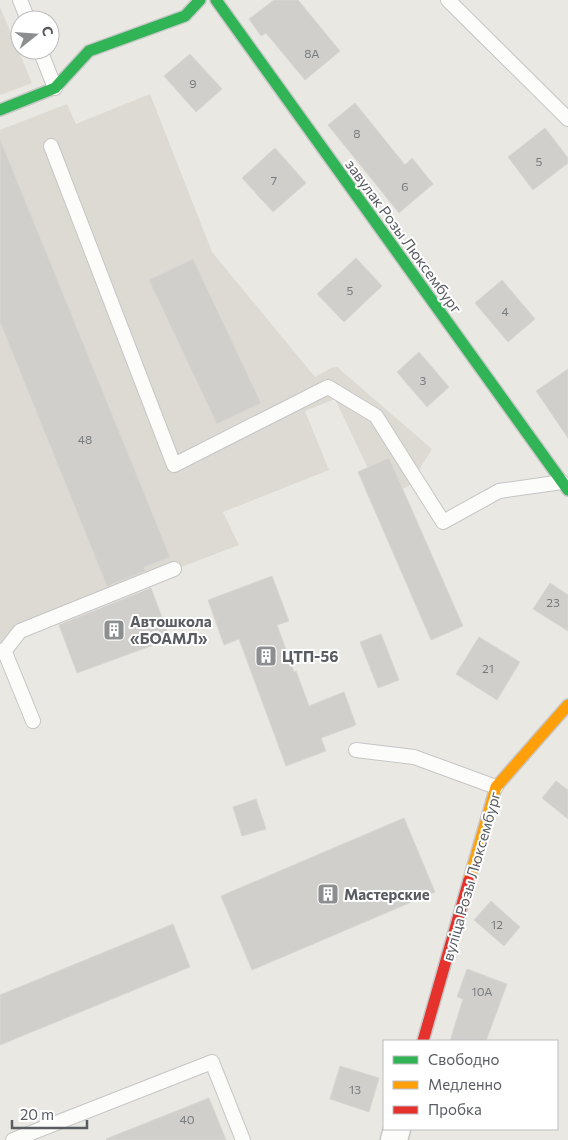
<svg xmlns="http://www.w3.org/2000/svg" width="568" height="1140" viewBox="0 0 568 1140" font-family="Commissioner,sans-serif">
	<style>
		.education { fill: #dddad3 }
		.building { fill: #d0cfcc; stroke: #d9d6d2 }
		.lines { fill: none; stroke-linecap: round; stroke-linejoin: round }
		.lane-casing { stroke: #c6c6c6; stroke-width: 16 }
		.street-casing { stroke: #c6c6c6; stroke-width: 29 }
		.fast-casing { stroke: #c7c7c7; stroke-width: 14 }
		.slow-casing { stroke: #c7c7c7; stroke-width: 14 }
		.jam-casing { stroke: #c7c7c7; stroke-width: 14 }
		.lane { stroke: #fcfcfb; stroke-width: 14 }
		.street { stroke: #fcfcfb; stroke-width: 26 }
		.fast { stroke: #30b455; stroke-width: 11 }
		.slow { stroke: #ff9f0a; stroke-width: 11 }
		.jam { stroke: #e5322d; stroke-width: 11 }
		.labels { text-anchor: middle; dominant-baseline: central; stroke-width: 4; stroke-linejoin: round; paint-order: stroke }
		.number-label { font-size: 12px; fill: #787b7e }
		.street-label { font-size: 15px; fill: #595d62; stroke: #fff }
		.poi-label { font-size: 15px; font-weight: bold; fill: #595d62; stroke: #fff; text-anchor: start }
	</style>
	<rect width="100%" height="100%" fill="#eae8e3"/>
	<!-- education -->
	<path class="education" d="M 0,7 L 32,83 L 0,95 Z
		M 150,94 L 212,252 L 315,377 L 331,368 L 337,367 L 432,449 L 409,486 L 382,498 L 335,399 L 305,411 L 329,470 L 223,512 L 239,545 L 19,629 L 0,652 L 0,130 L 67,104 L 76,124 Z"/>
	<!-- building -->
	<path class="building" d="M 274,0 L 298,0 L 340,51 L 305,80 L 266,33 L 261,36 L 249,19 Z
		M 190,54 L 222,89 L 196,112 L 164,76 Z
		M 355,103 L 405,165 L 412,158 L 433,184 L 399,213 L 328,125 Z
		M 545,128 L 568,158 L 568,163 L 533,190 L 508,157 Z
		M 0,139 L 170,557 L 144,567 L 145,571 L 107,586 L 0,322 Z
		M 275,148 L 306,183 L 273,212 L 242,178 Z
		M 356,258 L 382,286 L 344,322 L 317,294 Z
		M 193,259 L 261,403 L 217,424 L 149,280 Z
		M 502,280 L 535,319 L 508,342 L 475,303 Z
		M 419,352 L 449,387 L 427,407 L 397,372 Z
		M 568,369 L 568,438 L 536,391 Z
		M 389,458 L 463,626 L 431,640 L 358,472 Z
		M 272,576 L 289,621 L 277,625 L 294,672 L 296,671 L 309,706 L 344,692 L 356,725 L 321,738 L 326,751 L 286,766 L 239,639 L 224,645 L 208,600 Z
		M 550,583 L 568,595 L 568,631 L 533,609 Z
		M 151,588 L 170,639 L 77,673 L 59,625 Z
		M 381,634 L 399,680 L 378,688 L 360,642 Z
		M 479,637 L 520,662 L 497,700 L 456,674 Z
		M 556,781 L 568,790 L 568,819 L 542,798 Z
		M 256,799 L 266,829 L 242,836 L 233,807 Z
		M 404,818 L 435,892 L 252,970 L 221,896 Z
		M 491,901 L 520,927 L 504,946 L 474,920 Z
		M 173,924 L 190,967 L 0,1045 L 0,995 Z
		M 467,969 L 507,984 L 486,1041 L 450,1041 L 463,999 L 457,997 Z
		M 340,1066 L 379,1078 L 369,1112 L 330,1099 Z
		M 209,1098 L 226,1140 L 107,1140 L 106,1139 Z"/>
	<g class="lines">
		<!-- lane casing -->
		<g class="lane-casing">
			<path id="lane" d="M 20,0 L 28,20
				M 448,0 L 568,119
				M 40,50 L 55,88
				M 51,146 L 174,465 L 328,387 L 376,416 L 443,522 L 499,491 L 562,482
				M 4,650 L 33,721
				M 0,652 L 6,649 L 20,631 L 174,569
				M 356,750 L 414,757 L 496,787
				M 13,1140 L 212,1062 L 243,1140"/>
		</g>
		<!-- street casing -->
		<g class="street-casing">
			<path id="street" d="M 394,1140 L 397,1129"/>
		</g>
		<!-- fast casing -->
		<g class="fast-casing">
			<path id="fast" d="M 216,0 L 568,490
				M 0,110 L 55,88 L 89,51 L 185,16 L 200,0"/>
		</g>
		<!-- slow casing -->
		<g class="slow-casing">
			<path id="slow" d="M 469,880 L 496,787 L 568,705"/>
		</g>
		<!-- jam casing -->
		<g class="jam-casing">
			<path id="jam" d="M 423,1041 L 469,880"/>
		</g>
		<!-- lane -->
		<use href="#lane" class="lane"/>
		<!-- street -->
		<use href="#street" class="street"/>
		<!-- fast -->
		<use href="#fast" class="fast"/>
		<!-- slow -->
		<use href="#slow" class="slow"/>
		<!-- jam -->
		<use href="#jam" class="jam"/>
	</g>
	<!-- icons -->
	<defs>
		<g id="building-square" transform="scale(1.125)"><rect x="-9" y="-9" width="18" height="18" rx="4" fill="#8c8e8f" stroke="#fff"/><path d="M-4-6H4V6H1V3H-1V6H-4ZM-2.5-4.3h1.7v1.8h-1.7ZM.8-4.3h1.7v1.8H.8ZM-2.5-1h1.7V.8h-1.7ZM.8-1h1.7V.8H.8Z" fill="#fff"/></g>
	</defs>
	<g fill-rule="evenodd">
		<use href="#building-square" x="114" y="630"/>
		<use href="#building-square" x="266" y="656"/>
		<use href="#building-square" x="328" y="894"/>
	</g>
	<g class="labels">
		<!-- number labels -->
		<g class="number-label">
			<text x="312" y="53">8А</text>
			<text x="193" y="83">9</text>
			<text x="357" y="133">8</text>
			<text x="539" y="161">5</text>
			<text x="274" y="180">7</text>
			<text x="405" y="186">6</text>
			<text x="350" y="290">5</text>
			<text x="505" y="311">4</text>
			<text x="423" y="380">3</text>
			<text x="85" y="439">48</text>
			<text x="553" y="602">23</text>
			<text x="488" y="668">21</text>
			<text x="497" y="924">12</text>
			<text x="482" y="991">10А</text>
			<text x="355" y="1089">13</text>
			<text x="187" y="1119">40</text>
		</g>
		<!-- street labels -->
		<g class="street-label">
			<text transform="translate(404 236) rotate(54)">завулак Розы Люксембург</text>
			<text transform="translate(471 876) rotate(-74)">вуліца Розы Люксембург</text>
		</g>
		<!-- poi labels -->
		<g class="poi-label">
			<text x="130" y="621">Автошкола<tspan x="130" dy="17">«БОАМЛ»</tspan></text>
			<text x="282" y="656">ЦТП-56</text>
			<text x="344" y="894">Мастерские</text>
		</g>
	</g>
	<!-- legend -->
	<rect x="383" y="1040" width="175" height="90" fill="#ffffff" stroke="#bdbec0"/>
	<rect x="393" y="1056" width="25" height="8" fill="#30b455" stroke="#bdbec0"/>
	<text x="428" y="1065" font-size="15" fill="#595d62">Свободно</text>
	<rect x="393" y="1081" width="25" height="8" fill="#ff9f0a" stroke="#bdbec0"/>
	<text x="428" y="1090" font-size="15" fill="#595d62">Медленно</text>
	<rect x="393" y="1106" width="25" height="8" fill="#e5322d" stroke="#bdbec0"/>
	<text x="428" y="1115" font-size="15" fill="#595d62">Пробка</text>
	<!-- north arrow -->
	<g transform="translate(35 35) rotate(73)"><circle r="24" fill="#ffffff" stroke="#bdbec0"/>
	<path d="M0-4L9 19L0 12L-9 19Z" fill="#8c8e8f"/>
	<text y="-8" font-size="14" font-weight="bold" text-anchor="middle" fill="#595d62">С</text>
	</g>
	<!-- scale -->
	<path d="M12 1120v8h75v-8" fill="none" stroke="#595d62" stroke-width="2.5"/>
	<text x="20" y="1120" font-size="15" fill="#595d62" stroke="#ffffff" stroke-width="4" paint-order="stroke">20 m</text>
</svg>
